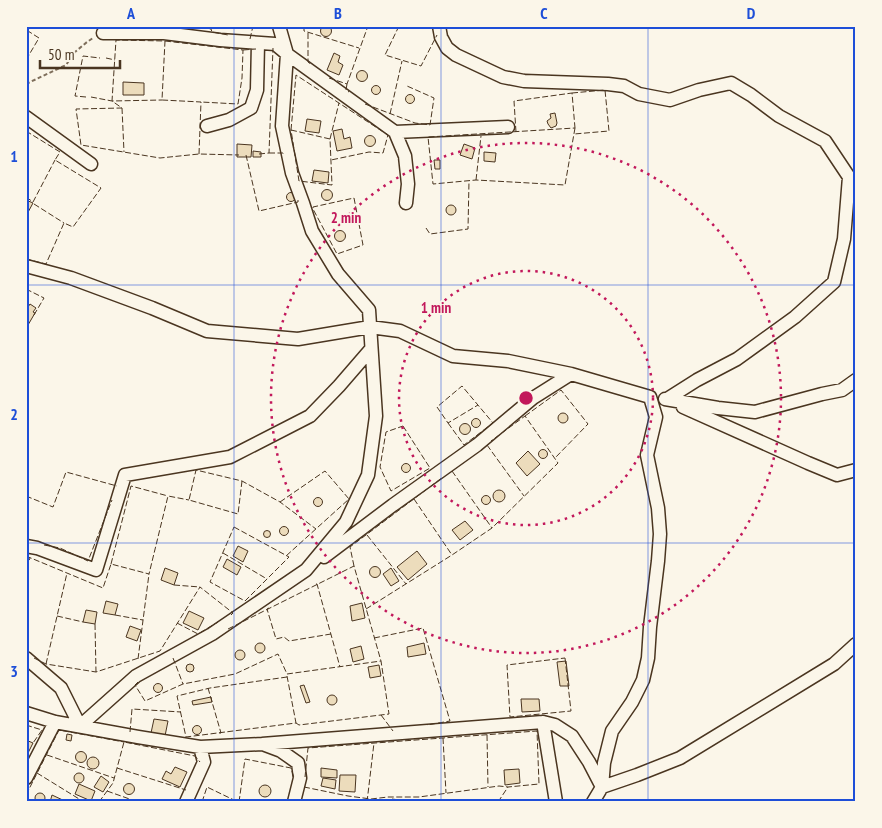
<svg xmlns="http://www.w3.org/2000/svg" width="882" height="828" viewBox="0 0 882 828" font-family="'PT Sans Narrow',sans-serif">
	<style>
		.building { fill: #ecdcbc; stroke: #4a3520 }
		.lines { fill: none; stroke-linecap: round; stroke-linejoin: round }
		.minor-casing { stroke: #4a3520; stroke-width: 15 }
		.path { stroke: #7f6f5c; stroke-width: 2; stroke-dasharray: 4 2.5; stroke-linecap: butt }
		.minor { stroke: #fbf6e9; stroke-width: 12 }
		.fence { stroke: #4a3520; stroke-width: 1; stroke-dasharray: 6 2.5; stroke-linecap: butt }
		.grid { fill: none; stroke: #1d4ed8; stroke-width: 1; stroke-opacity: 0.55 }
		.ring { fill: none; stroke: #c2185b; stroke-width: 2.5; stroke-dasharray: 2.5 5 }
		.centre { fill: #c2185b; stroke: #fbf6e9; stroke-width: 2.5 }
		.ring-label { font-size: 15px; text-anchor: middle; font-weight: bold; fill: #c2185b; stroke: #fbf6e9; stroke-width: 4; stroke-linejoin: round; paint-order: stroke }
		.neatline { fill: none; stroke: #1d4ed8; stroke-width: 2 }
		.grid-label { font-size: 16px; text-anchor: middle; font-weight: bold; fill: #1d4ed8 }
	</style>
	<rect width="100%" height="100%" fill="#fbf6e9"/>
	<!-- building -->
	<path class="building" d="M320.5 31a5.5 5.5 0 1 1 11 0a5.5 5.5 0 1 1-11 0Z
		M 334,53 L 340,56 L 338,62 L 343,65 L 339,75 L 327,70 Z
		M356.5 76a5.5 5.5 0 1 1 11 0a5.5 5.5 0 1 1-11 0Z
		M 123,82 L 144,83 L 144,95 L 123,95 Z
		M371.5 90a4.5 4.5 0 1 1 9 0a4.5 4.5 0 1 1-9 0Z
		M405.5 99a4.5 4.5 0 1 1 9 0a4.5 4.5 0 1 1-9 0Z
		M 555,113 L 557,123 L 556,126 L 551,128 L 548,124 L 547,121 L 551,118 L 550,114 Z
		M 307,119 L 321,121 L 319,133 L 305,131 Z
		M 342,129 L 344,139 L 350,137 L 352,148 L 337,151 L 333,131 Z
		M364.5 141a5.5 5.5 0 1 1 11 0a5.5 5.5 0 1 1-11 0Z
		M 237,144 L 252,145 L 251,157 L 237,157 Z
		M 464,144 L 475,148 L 472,159 L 460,155 Z
		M 253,151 L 261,152 L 261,157 L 253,157 Z
		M 484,152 L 496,153 L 495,162 L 484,161 Z
		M 434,160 L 440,160 L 440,169 L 435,169 Z
		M 314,170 L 329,172 L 328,183 L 312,181 Z
		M321.5 195a5.5 5.5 0 1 1 11 0a5.5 5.5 0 1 1-11 0Z
		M286.5 197a4.5 4.5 0 1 1 9 0a4.5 4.5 0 1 1-9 0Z
		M 26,200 L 33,203 L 26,216 Z
		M446 210a5 5 0 1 1 10 0a5 5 0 1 1-10 0Z
		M334.5 236a5.5 5.5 0 1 1 11 0a5.5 5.5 0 1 1-11 0Z
		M 30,304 L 36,308 L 33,312 L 35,313 L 28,325 L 26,324 L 26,310 Z
		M558 418a5 5 0 1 1 10 0a5 5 0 1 1-10 0Z
		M471.5 423a4.5 4.5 0 1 1 9 0a4.5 4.5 0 1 1-9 0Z
		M459.5 429a5.5 5.5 0 1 1 11 0a5.5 5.5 0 1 1-11 0Z
		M538.5 454a4.5 4.5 0 1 1 9 0a4.5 4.5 0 1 1-9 0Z
		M 528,451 L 540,464 L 527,476 L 516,463 Z
		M401.5 468a4.5 4.5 0 1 1 9 0a4.5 4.5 0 1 1-9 0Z
		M493 496a6 6 0 1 1 12 0a6 6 0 1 1-12 0Z
		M481.5 500a4.5 4.5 0 1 1 9 0a4.5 4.5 0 1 1-9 0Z
		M313.5 502a4.5 4.5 0 1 1 9 0a4.5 4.5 0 1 1-9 0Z
		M 465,521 L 473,530 L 460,540 L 452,530 Z
		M279.5 531a4.5 4.5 0 1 1 9 0a4.5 4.5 0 1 1-9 0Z
		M263.5 534a3.5 3.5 0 1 1 7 0a3.5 3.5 0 1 1-7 0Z
		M 238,546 L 248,551 L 243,562 L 233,556 Z
		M 417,551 L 427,564 L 408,580 L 397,567 Z
		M 227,559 L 241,567 L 237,575 L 223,567 Z
		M369.5 572a5.5 5.5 0 1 1 11 0a5.5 5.5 0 1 1-11 0Z
		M 165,568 L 178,573 L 174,585 L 161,580 Z
		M 391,568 L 399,581 L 391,586 L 383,574 Z
		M 106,601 L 118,604 L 115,615 L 103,613 Z
		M 362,603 L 365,618 L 352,621 L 350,606 Z
		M 86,610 L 97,612 L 95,624 L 83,622 Z
		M 189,611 L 204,618 L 198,630 L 183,623 Z
		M 130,626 L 141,630 L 137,641 L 126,637 Z
		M 424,643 L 426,654 L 408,657 L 407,647 Z
		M255 648a5 5 0 1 1 10 0a5 5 0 1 1-10 0Z
		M 361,646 L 364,659 L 353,662 L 350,649 Z
		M235 655a5 5 0 1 1 10 0a5 5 0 1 1-10 0Z
		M 566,661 L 569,686 L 560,686 L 557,662 Z
		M186 668a4 4 0 1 1 8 0a4 4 0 1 1-8 0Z
		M 379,665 L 381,676 L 370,678 L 368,667 Z
		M153.5 688a4.5 4.5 0 1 1 9 0a4.5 4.5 0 1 1-9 0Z
		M 304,685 L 310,702 L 306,703 L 300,686 Z
		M327 700a5 5 0 1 1 10 0a5 5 0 1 1-10 0Z
		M 211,697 L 212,702 L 193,705 L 192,701 Z
		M 521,699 L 539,699 L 540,711 L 522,712 Z
		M 154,719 L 168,721 L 165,736 L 151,733 Z
		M192.5 730a4.5 4.5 0 1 1 9 0a4.5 4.5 0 1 1-9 0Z
		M 67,734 L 72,735 L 71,741 L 66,740 Z
		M 26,740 L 33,743 L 26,757 Z
		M75.5 757a5.5 5.5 0 1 1 11 0a5.5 5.5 0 1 1-11 0Z
		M87 763a6 6 0 1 1 12 0a6 6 0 1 1-12 0Z
		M 175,767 L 187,772 L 180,787 L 162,779 L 166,771 L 171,774 Z
		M 321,768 L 337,770 L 337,778 L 321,777 Z
		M 519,769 L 520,783 L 505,785 L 504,770 Z
		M74 778a5 5 0 1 1 10 0a5 5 0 1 1-10 0Z
		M 340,775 L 356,775 L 355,792 L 339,791 Z
		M 101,776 L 109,782 L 103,792 L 94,787 Z
		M 323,778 L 336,780 L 335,789 L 321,786 Z
		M123.5 789a5.5 5.5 0 1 1 11 0a5.5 5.5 0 1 1-11 0Z
		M 79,784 L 95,791 L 91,801 L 75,794 Z
		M259 791a6 6 0 1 1 12 0a6 6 0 1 1-12 0Z
		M35 798a5 5 0 1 1 10 0a5 5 0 1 1-10 0Z
		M 52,795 L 67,802 L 50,802 Z
		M 392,799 L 407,801 L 407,802 L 391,802 Z"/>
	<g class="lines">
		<!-- minor casing -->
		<g class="minor-casing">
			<path id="minor" d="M 439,26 L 441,37 L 447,48 L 456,55 L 503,77 L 524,81 L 608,84 L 624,86 L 639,94 L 670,100 L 699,90 L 731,83 L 751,95 L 779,116 L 825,141 L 849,177 L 844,239 L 834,282 L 795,317 L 737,359 L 697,380 L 667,399
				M 103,33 L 164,33 L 220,40 L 275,44 L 287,54 L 395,132 L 405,156 L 408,184 L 406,203
				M 26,117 L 91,164
				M 207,126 L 229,120 L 251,108 L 257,90 L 258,43
				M 395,132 L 508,127
				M 26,266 L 71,278 L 152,308 L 207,331 L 298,339 L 370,327 L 400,331 L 453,356 L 508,361 L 571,374 L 650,397 L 656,417 L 647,455 L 658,508 L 660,534 L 658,561 L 650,627 L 648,658 L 643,680 L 632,702 L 612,731 L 604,763 L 602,787 L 637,775 L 680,758 L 834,664 L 856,644
				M 665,399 L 718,408 L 755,412 L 822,394 L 842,390 L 856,380
				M 683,407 L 808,463 L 837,475 L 856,470
				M 26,546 L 37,548 L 96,570 L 125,475 L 230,457 L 310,416 L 339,386 L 371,349
				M 324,557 L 393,505 L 477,445 L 533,398 L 571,374
				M 26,658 L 61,688 L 80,726 L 136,676 L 212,634 L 306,570 L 346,522 L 368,475 L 376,416 L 369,310 L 338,274 L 312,231 L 303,203 L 292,173 L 282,126 L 287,54 L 279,26
				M 26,713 L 55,722 L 138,737 L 200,747 L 262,744 L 543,722 L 555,725 L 572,736 L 589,762 L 602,787 L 593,802
				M 543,722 L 556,802
				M 265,745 L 281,751 L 298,763 L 300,778 L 294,802
				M 26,778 L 55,722
				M 186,802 L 204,762 L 200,747"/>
		</g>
		<!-- path -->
		<path class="path" d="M 26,84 L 66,65 L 75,52 L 87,42 L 93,38"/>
		<!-- minor -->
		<use href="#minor" class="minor"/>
		<!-- fence -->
		<path class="fence" d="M 199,26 L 211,29 L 212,32 L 228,35
			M 304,26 L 304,31 L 359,48
			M 399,26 L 385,55 L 421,66 L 437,35
			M 308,33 L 308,62 L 312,65
			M 250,39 L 253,26
			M 165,41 L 243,50 L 242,78 L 238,104 L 201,102
			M 243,50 L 256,49
			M 106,58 L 115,60
			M 26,60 L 39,38 L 28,31 L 30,26
			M 329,78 L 347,84 L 368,26
			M 347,84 L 346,90 L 349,92
			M 572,93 L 605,90 L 609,131 L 574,134
			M 86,97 L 75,96 L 83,56 L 100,58
			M 91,97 L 112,101 L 162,100
			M 365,104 L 415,123 L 430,125 L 434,98 L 407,86
			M 122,108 L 124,152
			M 390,114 L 402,61
			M 575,128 L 565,185 L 476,180 L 433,184 L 428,137 Z
			M 291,130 L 296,75 L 388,135 L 383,153 L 369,152 L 331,160
			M 291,130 L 330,139 L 332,185 L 299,181 Z
			M 26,131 L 60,152 L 55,160 L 101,188 L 73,227 L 64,223 L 46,264 L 26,259
			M 516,132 L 514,101 L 572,93 L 575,128
			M 330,139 L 339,103
			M 269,153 L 283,153 L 284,154
			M 199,154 L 201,102 L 162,100 L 165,41 L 116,40 L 112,101 L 122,108 L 76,109 L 81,145 L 160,158 L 199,154 L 239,155
			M 259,154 L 269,153 L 273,48
			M 246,155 L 259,211 L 298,202 L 298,200
			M 476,180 L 481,136
			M 26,197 L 33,202 L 55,160
			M 354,198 L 363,245 L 337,254 L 313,209 L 313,207 Z
			M 34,204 L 64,223
			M 426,228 L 430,234 L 468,229 L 469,181
			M 26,289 L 44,298 L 34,315
			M 525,416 L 561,390 L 588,424 L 555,458
			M 448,423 L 464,445 L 493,423 L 462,386 L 437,407 L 448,423 L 478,405
			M 403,426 L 430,468 L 391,491 L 380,467 L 386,432 Z
			M 487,445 L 524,496
			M 452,471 L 492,528
			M 242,481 L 238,514 L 189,500 L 196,470 L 242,481 L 280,502 L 316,529
			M 26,496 L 53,507 L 66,472 L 117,486
			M 414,499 L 452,555
			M 280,502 L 325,471 L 349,499 L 286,556
			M 234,527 L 289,557 L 245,601 L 210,582 Z
			M 367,535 L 406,584
			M 44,545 L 60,548 L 88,561 L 112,500
			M 223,553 L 267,579
			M 26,556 L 103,588 L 111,564 L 149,574 L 168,496 L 189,500
			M 111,564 L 131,486 L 168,496
			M 354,566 L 350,547 L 443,477
			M 26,568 L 30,558
			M 316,584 L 317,584 L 340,667
			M 174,585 L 200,587
			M 269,608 L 267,609 L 276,639 L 284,637 L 289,641 L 331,634
			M 366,609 L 452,555 L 492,528 L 558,463 L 525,416 L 491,441
			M 115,615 L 143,620
			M 57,616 L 83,622
			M 177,623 L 198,634 L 218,622
			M 95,624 L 96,672
			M 228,629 L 354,566 L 381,661
			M 374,638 L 423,628 L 450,721 L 427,725
			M 34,658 L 46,664 L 96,672 L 160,651 L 200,587 L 233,613 L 231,615
			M 173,658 L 183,684
			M 565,658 L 571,711 L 510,717 L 507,665 Z
			M 138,659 L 149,574
			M 46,664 L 67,573
			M 287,676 L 296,723
			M 138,682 L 135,685 L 145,701 L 183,684 L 235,674 L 278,654 L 287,674 L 381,661 L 389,714 L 299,725 L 296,723 L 186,737 L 177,696 L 210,688 L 287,677
			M 208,688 L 221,733 L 219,733
			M 381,715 L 393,731
			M 26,725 L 42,730 L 33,743
			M 130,732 L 132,709 L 181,712
			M 487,735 L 488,787
			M 443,738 L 446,793
			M 47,755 L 114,778
			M 117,768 L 186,790
			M 37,773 L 84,802
			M 304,787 L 348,796 L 371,799 L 388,797 L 419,797 L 499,786 L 508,787 L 539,784 L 537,731 L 308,748 L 305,777
			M 107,791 L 138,802
			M 26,795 L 59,730 L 124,742
			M 26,801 L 28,802
			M 99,802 L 113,783 L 124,742 L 195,756 L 200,762
			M 202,802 L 207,787 L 238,802
			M 239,802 L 245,759 L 291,768 L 294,778
			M 367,802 L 374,743
			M 498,802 L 508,787"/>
	</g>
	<!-- grid -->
	<path class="grid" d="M 234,26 L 234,802M 441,26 L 441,802M 648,26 L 648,802M 26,285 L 856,285M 26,543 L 856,543"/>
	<!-- distance rings -->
	<g class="ring">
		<circle cx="526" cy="398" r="127"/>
		<circle cx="526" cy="398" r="255"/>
	</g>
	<circle cx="526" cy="398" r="8" class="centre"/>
	<g class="ring-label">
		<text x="346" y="223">2 min</text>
		<text x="436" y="313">1 min</text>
	</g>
	<!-- border -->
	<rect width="882" height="828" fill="none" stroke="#fbf6e9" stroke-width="55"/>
	<!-- scale -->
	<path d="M40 60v8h80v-8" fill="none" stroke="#4a3520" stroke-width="2.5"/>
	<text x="48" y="60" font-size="15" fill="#4a3520" stroke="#fbf6e9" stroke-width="4" paint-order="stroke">50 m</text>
	<rect x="28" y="28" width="826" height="772" class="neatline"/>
	<g class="grid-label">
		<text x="131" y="19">A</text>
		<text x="338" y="19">B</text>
		<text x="544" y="19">C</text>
		<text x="751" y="19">D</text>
		<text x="14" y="162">1</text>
		<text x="14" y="420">2</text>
		<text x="14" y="677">3</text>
	</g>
</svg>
